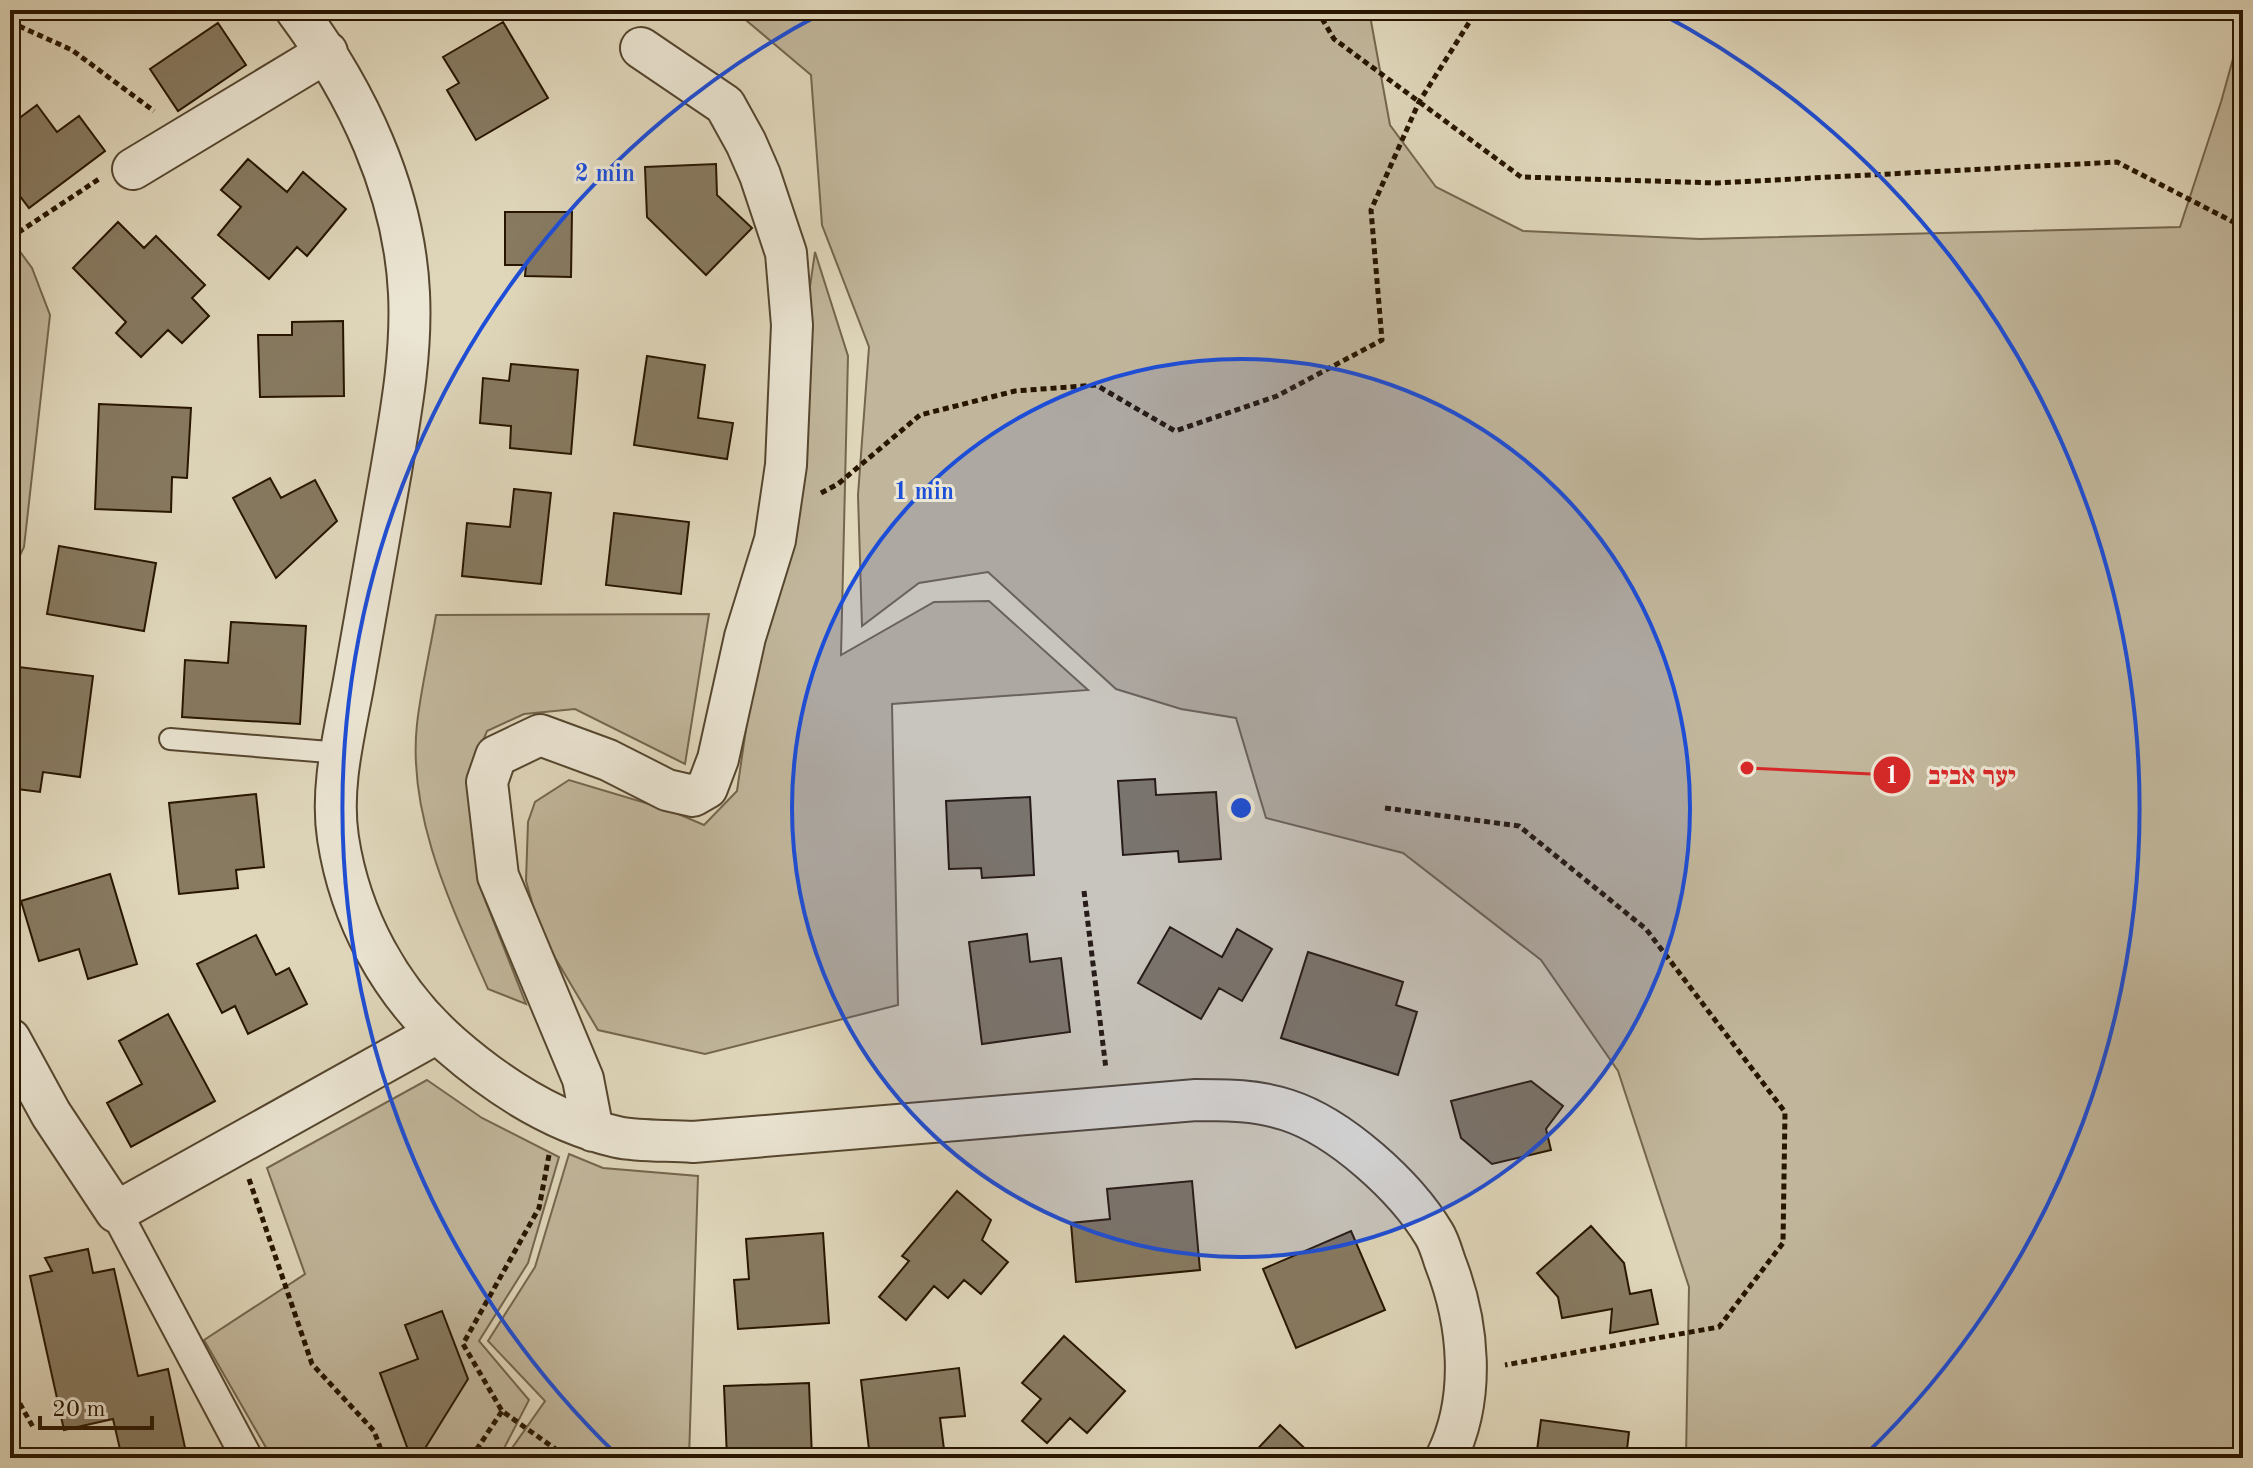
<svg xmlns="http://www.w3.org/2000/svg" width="2253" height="1468" viewBox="0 0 2253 1468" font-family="'Old Standard TT','Frank Ruhl Libre',serif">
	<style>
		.green { fill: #c1b69b; stroke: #74664e; stroke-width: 2 }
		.building { fill: #877a61; stroke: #271500; stroke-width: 2 }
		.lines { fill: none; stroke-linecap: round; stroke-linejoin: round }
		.service-casing { stroke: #55462f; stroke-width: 24 }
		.pedestrian-casing { stroke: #55462f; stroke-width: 34 }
		.minor-casing { stroke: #55462f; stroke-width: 44 }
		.path { stroke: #271500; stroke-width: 5; stroke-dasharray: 6 4; stroke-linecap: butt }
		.service { stroke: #ebe5d3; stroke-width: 20 }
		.pedestrian { stroke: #ebe5d3; stroke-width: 30 }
		.minor { stroke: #ebe5d3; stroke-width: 40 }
		.ring { fill: none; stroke: #1d4ed8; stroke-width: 4 }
		.centre { fill: #1d4ed8; stroke: #ebe5d3; stroke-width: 4 }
		.ring-label { font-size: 24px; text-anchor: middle; font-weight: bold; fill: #1d4ed8; stroke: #ebe5d3; stroke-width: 6; stroke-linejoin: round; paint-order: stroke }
		.leader { fill: none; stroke: #d62828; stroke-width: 3 }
		.callout-dot { fill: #d62828; stroke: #ebe5d3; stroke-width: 3 }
		.mark-label { font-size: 24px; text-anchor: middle; font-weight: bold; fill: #fff }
		.callout-label { font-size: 26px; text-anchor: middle; font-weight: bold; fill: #d62828; stroke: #ebe5d3; stroke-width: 6; stroke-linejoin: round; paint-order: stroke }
	</style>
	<rect width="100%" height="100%" fill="#e0d7bb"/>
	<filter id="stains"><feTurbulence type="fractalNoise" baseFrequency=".0025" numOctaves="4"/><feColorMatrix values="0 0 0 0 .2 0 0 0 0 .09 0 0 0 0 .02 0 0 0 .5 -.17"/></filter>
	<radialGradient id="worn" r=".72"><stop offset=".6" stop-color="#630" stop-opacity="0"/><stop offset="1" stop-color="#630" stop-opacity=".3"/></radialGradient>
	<!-- green -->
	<path class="green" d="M 734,10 L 1369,10 L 1390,125 L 1436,187 L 1523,231 L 1700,239 L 2180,227 L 2221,102 L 2243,23 L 2243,1458 L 1686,1458 L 1689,1287 L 1618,1071 L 1541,960 L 1403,853 L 1266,818 L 1236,718 L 1181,709 L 1116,689 L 988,572 L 919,583 L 862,626 L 858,495 L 869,347 L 822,225 L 811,75 Z
		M 10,238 L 32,268 L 50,315 L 24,547 L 10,576 Z
		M 815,252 L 848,356 L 841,655 L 934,602 L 989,601 L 1088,690 L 892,704 L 898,1005 L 705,1054 L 598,1030 L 541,934 L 526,881 L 528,822 L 535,802 L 569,780 L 669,810 L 704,825 L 737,791 Z
		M 709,614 L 685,764 L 575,709 L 524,714 L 487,731 L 467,780 L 478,882 L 526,1004 L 488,989 C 452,907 407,816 417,724 C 421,688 430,651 436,615 Z
		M 427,1080 L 482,1118 L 559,1157 L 528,1263 L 479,1341 L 529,1400 L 499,1458 L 272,1458 L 204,1340 L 305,1274 L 267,1168 Z
		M 569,1154 L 603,1168 L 698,1176 L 689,1458 L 505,1458 L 545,1401 L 488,1341 L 535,1267 Z"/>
	<!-- building -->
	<path class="building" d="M 40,10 L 108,10 L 92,20 L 40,13 Z
		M 503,22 L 548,98 L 476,140 L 447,90 L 459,83 L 443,57 Z
		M 218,23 L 246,65 L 178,111 L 150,69 Z
		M 37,105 L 57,132 L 79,116 L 105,151 L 29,208 L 10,183 L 10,125 Z
		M 248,159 L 287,192 L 303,172 L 346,209 L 307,256 L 297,247 L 269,279 L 218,235 L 241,207 L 221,190 Z
		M 716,164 L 717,195 L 752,228 L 706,275 L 647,217 L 645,167 Z
		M 505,212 L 572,212 L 571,277 L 525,276 L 526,265 L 505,265 Z
		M 118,222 L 144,248 L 156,236 L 205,285 L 192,298 L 209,316 L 182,343 L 168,330 L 141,357 L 116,333 L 126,322 L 73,268 Z
		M 343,321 L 344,396 L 260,397 L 258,335 L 292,335 L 292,322 Z
		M 647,356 L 705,365 L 698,418 L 733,423 L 727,459 L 634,445 Z
		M 511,364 L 578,370 L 571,454 L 510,448 L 511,426 L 480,423 L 483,378 L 509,381 Z
		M 99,404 L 191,408 L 187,478 L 172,477 L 171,512 L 95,509 Z
		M 270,478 L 281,498 L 315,480 L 337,521 L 276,578 L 233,498 Z
		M 514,489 L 551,493 L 541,584 L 462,576 L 467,523 L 510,527 Z
		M 614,513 L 689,522 L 681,594 L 606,585 Z
		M 59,546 L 156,563 L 144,631 L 47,614 Z
		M 231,622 L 306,626 L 300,724 L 182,717 L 185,660 L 228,663 Z
		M 10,666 L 93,676 L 80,777 L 43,772 L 40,792 L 10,788 Z
		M 1155,779 L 1156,795 L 1216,792 L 1221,859 L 1179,862 L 1178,851 L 1123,855 L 1118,781 Z
		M 256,794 L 264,867 L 236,870 L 238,888 L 179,894 L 169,803 Z
		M 1030,797 L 1034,875 L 982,878 L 981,868 L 949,869 L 946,801 Z
		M 110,874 L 137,964 L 88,979 L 79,949 L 39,961 L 21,901 Z
		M 1170,927 L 1222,957 L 1237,929 L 1272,949 L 1242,1001 L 1219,988 L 1201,1019 L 1138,983 Z
		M 1027,934 L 1030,962 L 1061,958 L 1070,1032 L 982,1044 L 969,942 Z
		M 256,935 L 276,975 L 289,968 L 307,1004 L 248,1034 L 235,1006 L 222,1013 L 197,964 Z
		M 1308,952 L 1403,982 L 1396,1005 L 1417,1012 L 1398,1075 L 1281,1038 Z
		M 168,1014 L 215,1101 L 131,1147 L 107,1103 L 142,1084 L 119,1041 Z
		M 1531,1081 L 1563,1106 L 1546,1129 L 1551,1150 L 1492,1164 L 1461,1138 L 1451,1101 Z
		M 1192,1181 L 1200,1270 L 1076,1282 L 1071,1223 L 1110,1219 L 1107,1189 Z
		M 957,1191 L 991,1220 L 982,1240 L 1008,1262 L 981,1294 L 964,1280 L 948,1298 L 934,1286 L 906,1320 L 879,1297 L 909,1261 L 902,1256 Z
		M 1591,1226 L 1624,1263 L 1630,1294 L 1651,1290 L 1658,1324 L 1610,1333 L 1612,1309 L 1562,1318 L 1558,1297 L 1537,1273 Z
		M 1351,1231 L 1385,1310 L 1296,1348 L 1263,1269 Z
		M 823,1233 L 829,1323 L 738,1329 L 734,1280 L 749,1279 L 746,1239 Z
		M 88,1249 L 93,1273 L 114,1269 L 138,1376 L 168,1369 L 187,1457 L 122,1458 L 113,1419 L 64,1430 L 30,1276 L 52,1271 L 45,1258 Z
		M 442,1311 L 468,1379 L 419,1458 L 411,1458 L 380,1373 L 418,1359 L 405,1325 Z
		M 1064,1336 L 1125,1391 L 1087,1433 L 1070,1418 L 1047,1443 L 1022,1421 L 1041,1399 L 1022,1383 Z
		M 959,1368 L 965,1416 L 940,1418 L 945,1457 L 870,1458 L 861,1380 Z
		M 809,1383 L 812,1458 L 727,1458 L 724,1386 Z
		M 1541,1420 L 1629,1432 L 1626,1458 L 1536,1458 Z
		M 1280,1425 L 1315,1458 L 1249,1458 Z"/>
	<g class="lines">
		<!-- service casing -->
		<g class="service-casing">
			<path id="service" d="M 170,739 L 341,753"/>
		</g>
		<!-- pedestrian casing -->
		<g class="pedestrian-casing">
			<path id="pedestrian" d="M 116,1212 L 247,1458"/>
		</g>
		<!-- minor casing -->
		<g class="minor-casing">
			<path id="minor" d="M 296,10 C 357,92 404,190 409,293 C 412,353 401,412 391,471 C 379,541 366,611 354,681 C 345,732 330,786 338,838 C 350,917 390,992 451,1045 C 498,1086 556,1123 617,1137 C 641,1142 668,1140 693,1142 L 1196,1100 C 1227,1100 1257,1100 1287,1110 C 1340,1127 1405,1186 1434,1234 C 1439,1242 1442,1253 1445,1262 C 1469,1323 1476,1398 1446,1458
				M 133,169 L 327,52
				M 10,1039 L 51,1114 L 116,1212 L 437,1033
				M 593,1131 L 583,1079 L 498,876 L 487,782 L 496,756 L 540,735 L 608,760 L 667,790 L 693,796 L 707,788 L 718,759 L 745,637 L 775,540 L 786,465 L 792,325 L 786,253 L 760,175 L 746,143 L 725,105 L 641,48"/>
		</g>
		<!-- path -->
		<path class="path" d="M 1317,10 L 1334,39 L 1521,177 L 1717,183 L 2117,162 L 2243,227
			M 10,22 L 72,50 L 154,111
			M 10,238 L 99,179
			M 821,493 L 838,484 L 920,415 L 1015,391 L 1096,385 L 1175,431 L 1277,396 L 1382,340 L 1371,210 L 1419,102 L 1477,10
			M 1385,808 L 1519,826 L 1646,929 L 1785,1112 L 1783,1243 L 1719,1327 L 1505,1365
			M 1084,891 L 1106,1069
			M 549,1155 L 539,1208 L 463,1344 L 502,1411 L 568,1458
			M 249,1179 L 312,1364 L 374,1431 L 384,1458
			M 10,1386 L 33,1427
			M 471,1458 L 502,1411"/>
		<!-- service -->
		<use href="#service" class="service"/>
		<!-- pedestrian -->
		<use href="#pedestrian" class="pedestrian"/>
		<!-- minor -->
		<use href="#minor" class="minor"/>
	</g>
	<!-- distance rings -->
	<circle cx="1241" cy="808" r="449" fill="#1d4ed8" fill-opacity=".12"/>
	<g class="ring">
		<circle cx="1241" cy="808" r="449"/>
		<path d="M617 1455A899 899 0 0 1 826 11M1656 11A899 899 0 0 1 1865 1455"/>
	</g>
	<circle cx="1241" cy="808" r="12" class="centre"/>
	<g class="ring-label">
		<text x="605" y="181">2 min</text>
		<text x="924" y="499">1 min</text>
	</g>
	<!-- callouts -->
	<path class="leader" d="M1747 768L1892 775"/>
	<g class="callout-dot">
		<circle cx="1747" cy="768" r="8"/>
		<circle cx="1892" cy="775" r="20"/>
	</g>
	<g class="mark-label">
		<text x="1892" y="783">1</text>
	</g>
	<g class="callout-label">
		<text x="1972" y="784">יער אביב</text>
	</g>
	<!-- margin -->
	<rect width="2253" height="1468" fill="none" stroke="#e0d7bb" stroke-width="40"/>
	<rect x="12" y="12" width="2229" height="1444" fill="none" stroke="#271500" stroke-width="4"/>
	<rect x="20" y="20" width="2213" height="1428" fill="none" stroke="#271500" stroke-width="2"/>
	<!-- scale -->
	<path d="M40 1416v12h112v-12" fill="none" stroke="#271500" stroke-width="4"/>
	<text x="52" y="1416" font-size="24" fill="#271500" stroke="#ebe5d3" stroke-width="6" paint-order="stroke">20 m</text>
	<rect width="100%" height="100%" filter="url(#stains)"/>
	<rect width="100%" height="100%" fill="url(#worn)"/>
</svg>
